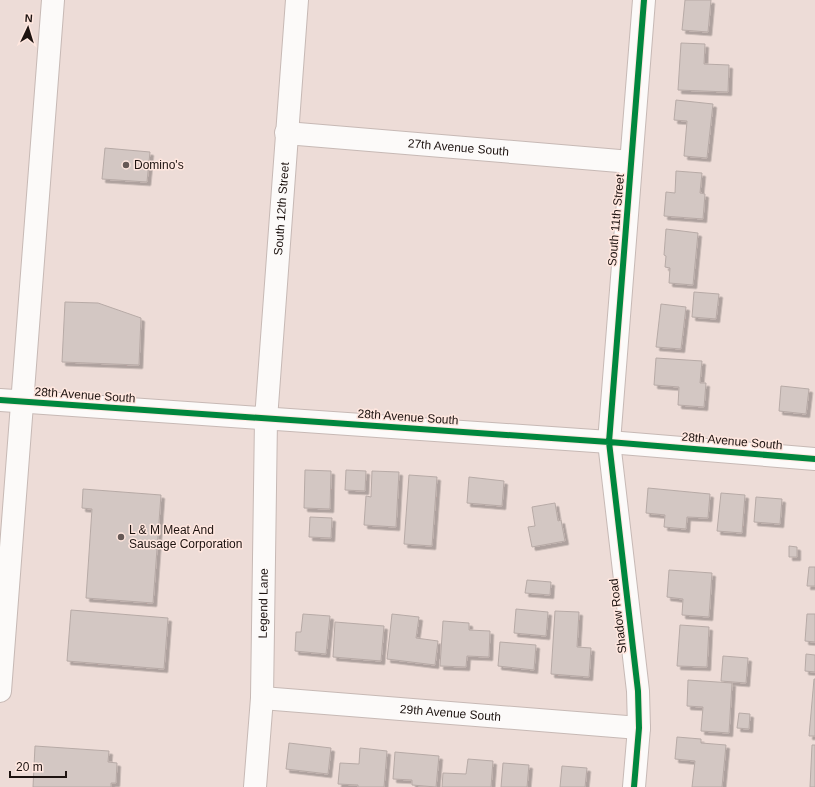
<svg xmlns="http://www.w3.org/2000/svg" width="815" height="787" viewBox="0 0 815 787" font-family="Helvetica,sans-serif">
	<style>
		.building { fill: #d3c7c3; stroke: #b7aaa6; filter: url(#shadow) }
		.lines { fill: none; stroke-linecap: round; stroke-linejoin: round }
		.minor-casing { stroke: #c7b9b5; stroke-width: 24 }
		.minor { stroke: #fcfaf9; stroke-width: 22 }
		.cycleway-casing { stroke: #ffe7df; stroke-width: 8 }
		.cycleway { stroke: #00873e; stroke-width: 6 }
		.poi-dot { fill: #665956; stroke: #ffe7df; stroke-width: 1.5 }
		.labels { text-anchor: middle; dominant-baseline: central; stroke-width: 3; stroke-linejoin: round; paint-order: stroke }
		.street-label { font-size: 12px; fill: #1d1310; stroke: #ffe7df }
		.poi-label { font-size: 12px; fill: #1d1310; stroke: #ffe7df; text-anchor: start }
	</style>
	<defs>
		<filter id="shadow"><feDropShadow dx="3.5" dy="3.5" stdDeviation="0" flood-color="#0004"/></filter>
	</defs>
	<rect width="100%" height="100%" fill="#eddcd7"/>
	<!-- building -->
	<path class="building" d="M 685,0 L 711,0 L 708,32 L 682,30 Z
		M 681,43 L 705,44 L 704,64 L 729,65 L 728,92 L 678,90 Z
		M 676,100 L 713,104 L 707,158 L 684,156 L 687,121 L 674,120 Z
		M 105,148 L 150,152 L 147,182 L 102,179 Z
		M 676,171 L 702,173 L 700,193 L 705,194 L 703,219 L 664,216 L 666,192 L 675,193 Z
		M 666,229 L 698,233 L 693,285 L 669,283 L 670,268 L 665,267 L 666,256 L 664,255 Z
		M 694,292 L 719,294 L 716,319 L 692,317 Z
		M 65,302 L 98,303 L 141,318 L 139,365 L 62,362 Z
		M 661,304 L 686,307 L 681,349 L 656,347 Z
		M 656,358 L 702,361 L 700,383 L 706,383 L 704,407 L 678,405 L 679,387 L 654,385 Z
		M 781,386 L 809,389 L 806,414 L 779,411 Z
		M 305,470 L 331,471 L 330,509 L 304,508 Z
		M 346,470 L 366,471 L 365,491 L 345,490 Z
		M 372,471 L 399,472 L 396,527 L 364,525 L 366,496 L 371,497 Z
		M 409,475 L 437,477 L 432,546 L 404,544 Z
		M 469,477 L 504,481 L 502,506 L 467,503 Z
		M 648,488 L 710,494 L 708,518 L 687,517 L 686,529 L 664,527 L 665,515 L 646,513 Z
		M 83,489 L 161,495 L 153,603 L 86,598 L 92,509 L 82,508 Z
		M 721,493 L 745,495 L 742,533 L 717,531 Z
		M 756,497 L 782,499 L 780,524 L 754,522 Z
		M 555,503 L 558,521 L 561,520 L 565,541 L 532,547 L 528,527 L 535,526 L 532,507 Z
		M 310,517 L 332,518 L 331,538 L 309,537 Z
		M 789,546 L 797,547 L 797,557 L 789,557 Z
		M 809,567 L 815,567 L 815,586 L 807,586 Z
		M 669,570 L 712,573 L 709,617 L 682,615 L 683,599 L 667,597 Z
		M 527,580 L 551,582 L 550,595 L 525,593 Z
		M 516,609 L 548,612 L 546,636 L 514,633 Z
		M 71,610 L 168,618 L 164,669 L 67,661 Z
		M 555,611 L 579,612 L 577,647 L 591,648 L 589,677 L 551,674 Z
		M 303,614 L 330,616 L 326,654 L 295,651 L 296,632 L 301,632 Z
		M 392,614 L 419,617 L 416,638 L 438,641 L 435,665 L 387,659 Z
		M 807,614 L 815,614 L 815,642 L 805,641 Z
		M 443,621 L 469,623 L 469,630 L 490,631 L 489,657 L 467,656 L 466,667 L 440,666 Z
		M 335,622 L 384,626 L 381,661 L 333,657 Z
		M 680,625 L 709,627 L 707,667 L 677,666 Z
		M 500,642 L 536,645 L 534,670 L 498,666 Z
		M 806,654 L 815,655 L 815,672 L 805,671 Z
		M 723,656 L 748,658 L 746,683 L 721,681 Z
		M 814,679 L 815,679 L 815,736 L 809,736 Z
		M 688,680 L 732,683 L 729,733 L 701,731 L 703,707 L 687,706 Z
		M 739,713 L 750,714 L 749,729 L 737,728 Z
		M 677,737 L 701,739 L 701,743 L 726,745 L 722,787 L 692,787 L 695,761 L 675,759 Z
		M 289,743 L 331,748 L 328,774 L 286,769 Z
		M 812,745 L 815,745 L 815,787 L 810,787 Z
		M 35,746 L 109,751 L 108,762 L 117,763 L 116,783 L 111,783 L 111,787 L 33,787 Z
		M 360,748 L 387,751 L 384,787 L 358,787 L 358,785 L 338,784 L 340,763 L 359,764 Z
		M 395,752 L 439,756 L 436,787 L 412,785 L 412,780 L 393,779 Z
		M 468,759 L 493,761 L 491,787 L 442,787 L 443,773 L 466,774 Z
		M 503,763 L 529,765 L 527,787 L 501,787 Z
		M 562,766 L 587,768 L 585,787 L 560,787 Z"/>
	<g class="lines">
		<!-- minor casing -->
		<g class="minor-casing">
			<g id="minor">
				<path id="s1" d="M 286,133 L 631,162"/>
				<path d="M 0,400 L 609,442 L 815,459"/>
				<path d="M 0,691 L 53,0"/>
				<path id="s2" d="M 262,698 L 639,728"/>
				<path id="s3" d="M 255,787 L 262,698 L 266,419 L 297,0"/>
				<path d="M 634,787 L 639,728 L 638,691 L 609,442 L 644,0"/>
			</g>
		</g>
		<!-- minor -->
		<use href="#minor" class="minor"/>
		<!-- cycleway casing -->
		<g class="cycleway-casing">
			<path id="cycleway" d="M 0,400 L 609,442 L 815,459
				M 634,787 L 639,728 L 638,691 L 609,442 L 644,0"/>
		</g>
		<!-- cycleway -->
		<use href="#cycleway" class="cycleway"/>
	</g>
	<!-- markers -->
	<g class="poi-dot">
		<circle cx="126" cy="165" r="4"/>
		<circle cx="121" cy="537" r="4"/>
	</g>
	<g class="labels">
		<!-- street labels -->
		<g class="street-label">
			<text stroke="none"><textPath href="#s1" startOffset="173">27th Avenue South</textPath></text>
			<text stroke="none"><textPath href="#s3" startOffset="579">South 12th Street</textPath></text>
			<text transform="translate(616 220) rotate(-85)">South 11th Street</text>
			<text transform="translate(85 395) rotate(4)">28th Avenue South</text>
			<text transform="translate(408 417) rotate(4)">28th Avenue South</text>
			<text transform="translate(732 441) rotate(5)">28th Avenue South</text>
			<text stroke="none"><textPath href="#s3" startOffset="184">Legend Lane</textPath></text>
			<text transform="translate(618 616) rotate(-97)">Shadow Road</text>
			<text stroke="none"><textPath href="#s2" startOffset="189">29th Avenue South</textPath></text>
		</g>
		<!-- poi labels -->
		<g class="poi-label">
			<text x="134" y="165">Domino's</text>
			<text x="129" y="530">L &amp; M Meat And<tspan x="129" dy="14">Sausage Corporation</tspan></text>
		</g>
	</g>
	<!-- north arrow -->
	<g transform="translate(28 28) rotate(4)" stroke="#ffe7df" stroke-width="3" paint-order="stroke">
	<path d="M0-3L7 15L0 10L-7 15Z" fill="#1d1310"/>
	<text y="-6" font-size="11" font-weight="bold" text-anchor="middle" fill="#1d1310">N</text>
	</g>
	<!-- scale -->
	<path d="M10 771v6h56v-6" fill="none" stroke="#1d1310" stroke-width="2"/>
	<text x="16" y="771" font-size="12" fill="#1d1310" stroke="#ffe7df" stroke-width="3" paint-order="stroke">20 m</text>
</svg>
